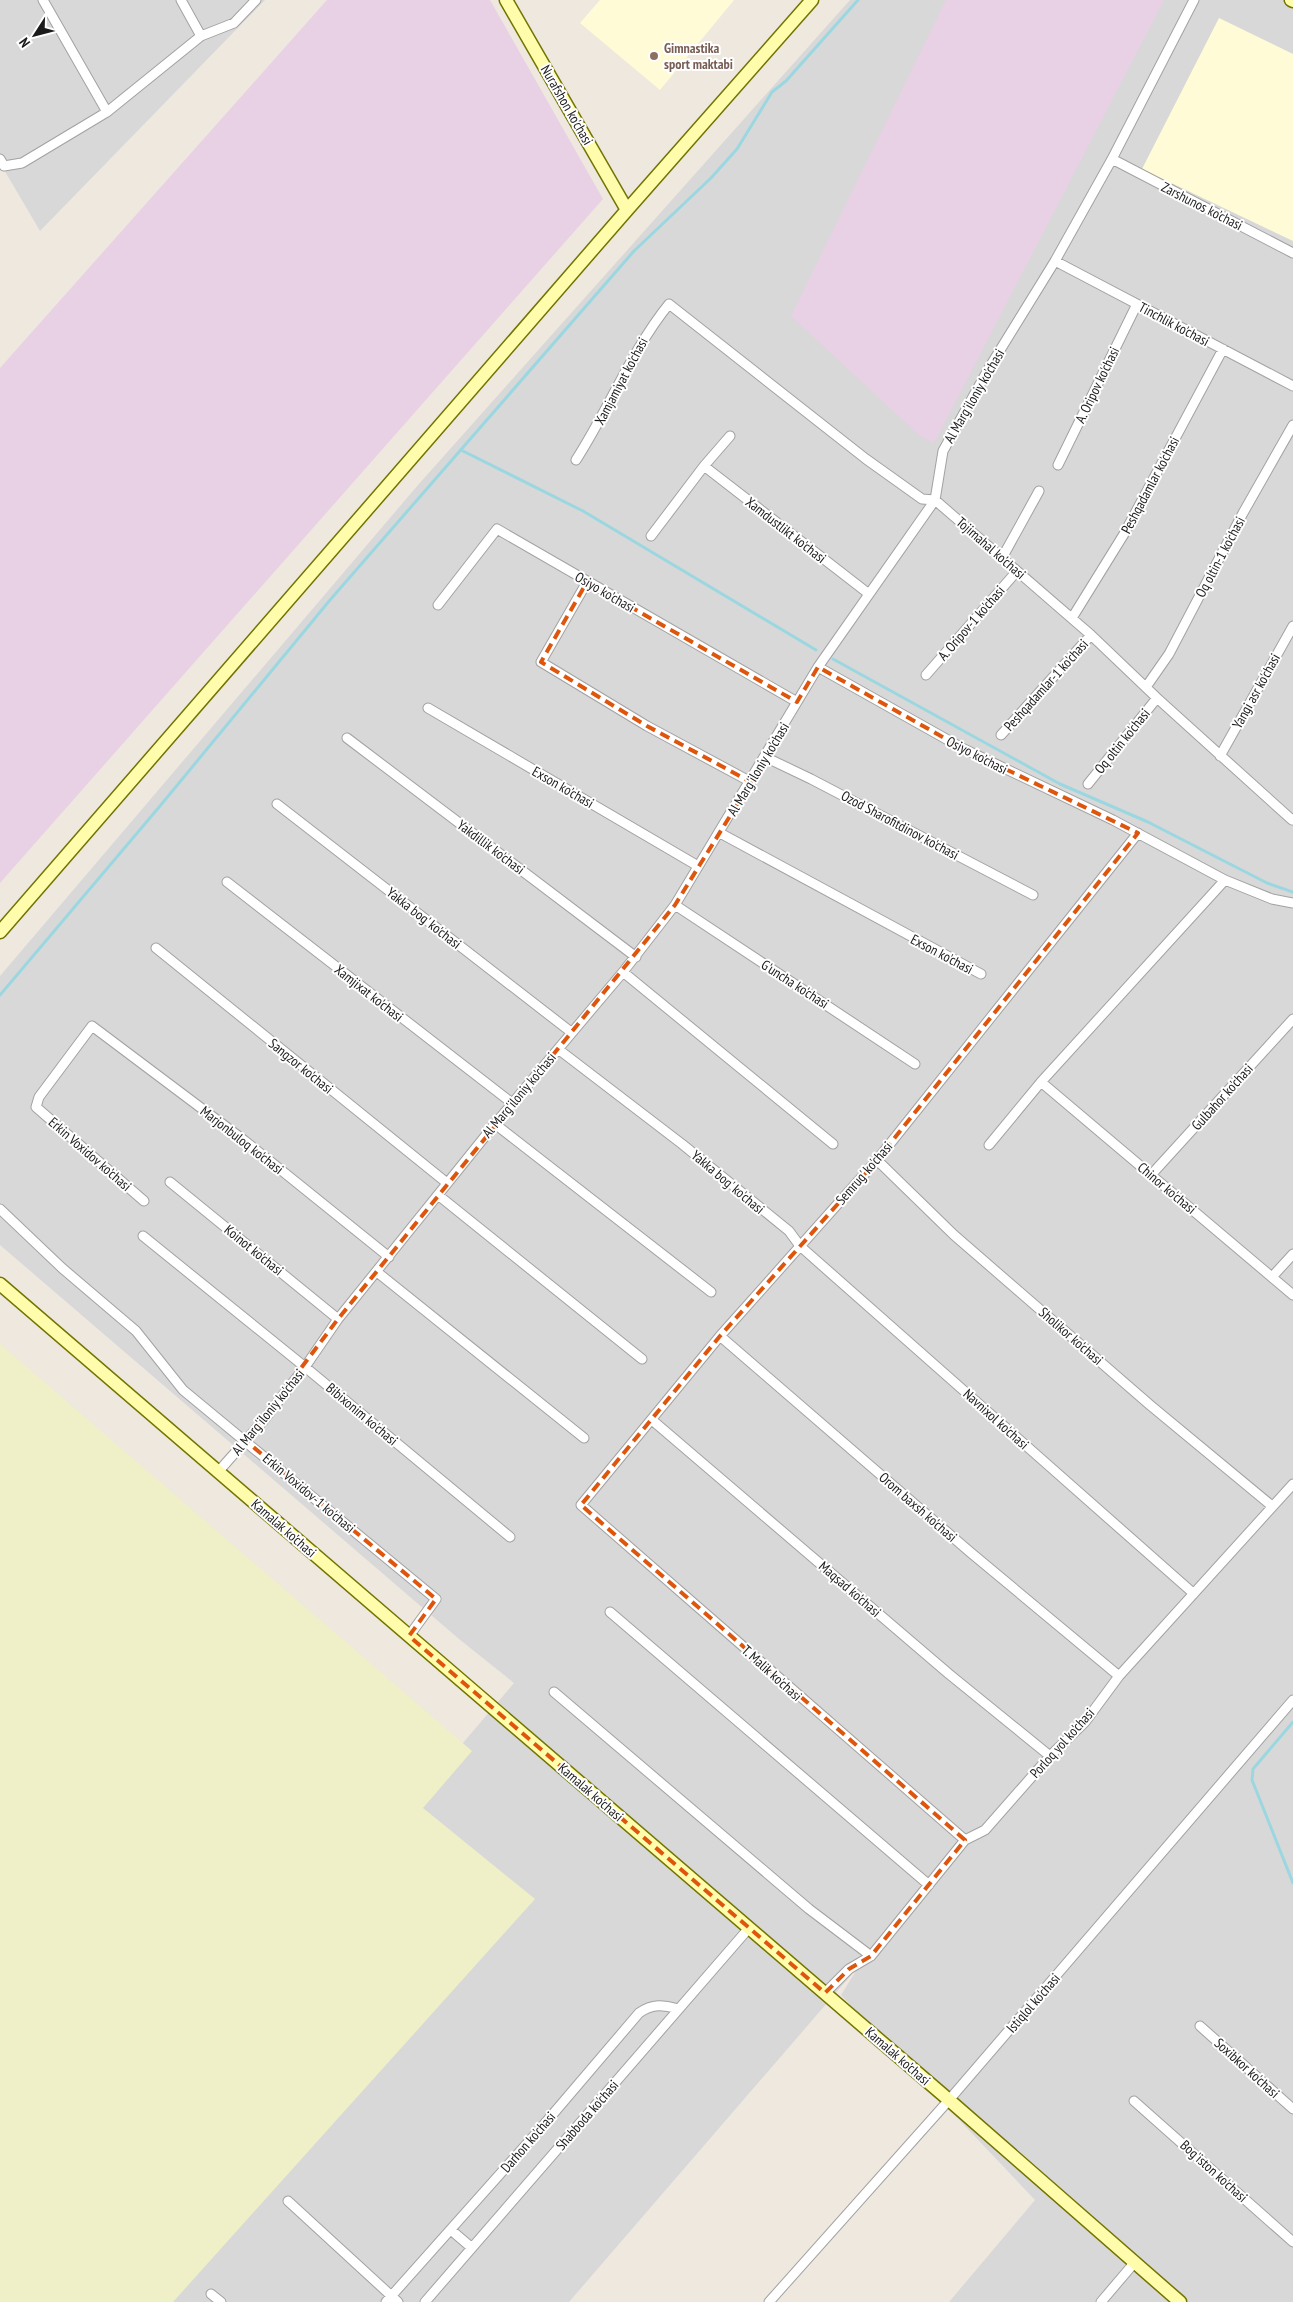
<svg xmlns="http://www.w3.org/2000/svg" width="1293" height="2302" viewBox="0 0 1293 2302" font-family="'PT Sans Narrow',sans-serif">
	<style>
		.residential { fill: #d9d8d8 }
		.industrial { fill: #e8d0e5 }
		.education { fill: #fffbd7 }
		.farmland { fill: #efefc8 }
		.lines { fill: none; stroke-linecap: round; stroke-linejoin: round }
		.stream { stroke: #9bd7e0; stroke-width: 3 }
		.street-casing { stroke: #a2a2a2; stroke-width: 11 }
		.secondary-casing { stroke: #727400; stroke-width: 15 }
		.street { stroke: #fff; stroke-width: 9 }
		.secondary { stroke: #fffcac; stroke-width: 12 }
		.marked { fill: none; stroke: #de560d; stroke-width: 4; stroke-dasharray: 10 6; stroke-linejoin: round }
		.education-dot { fill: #8d6e63; stroke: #fff; stroke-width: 2 }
		.labels { text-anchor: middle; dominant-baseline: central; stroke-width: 4; stroke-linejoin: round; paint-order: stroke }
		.education-label { font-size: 14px; font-weight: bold; fill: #785e54; stroke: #fff; text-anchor: start }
		.street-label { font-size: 14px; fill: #1b1b1b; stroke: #fff }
	</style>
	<rect width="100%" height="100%" fill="#eee8df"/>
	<!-- residential -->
	<path class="residential" d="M 0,0 L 265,0 L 40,231 L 0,163 Z
		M 850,0 L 1293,0 L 1293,2302 L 949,2302 L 1035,2200 L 841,1995 L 859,1966 L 569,2302 L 0,2302 L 273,1966 L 514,1683 L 459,1639 L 0,1245 L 0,976 L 418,485 Z"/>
	<!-- industrial -->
	<path class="industrial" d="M 327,0 L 490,0 L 603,199 L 0,883 L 0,368 Z
		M 946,0 L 1164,0 L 934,443 L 919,435 L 791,316 Z"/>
	<!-- education -->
	<path class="education" d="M 600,0 L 734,0 L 660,90 L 580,23 Z
		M 1219,18 L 1293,54 L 1293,241 L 1142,169 Z"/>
	<!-- farmland -->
	<path class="farmland" d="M 0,1344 L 472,1751 L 423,1808 L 535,1899 L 173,2302 L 0,2302 Z"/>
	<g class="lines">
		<!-- stream -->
		<path class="stream" d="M 461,450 L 583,511 L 816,650
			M 833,659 L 1060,784 L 1148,822 L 1267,883 L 1293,892
			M 0,995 L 160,806 L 330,600 L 634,251 L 711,178 L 737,149 L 772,92 L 786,81 L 858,0
			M 1293,1722 L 1253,1769 L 1252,1780 L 1293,1883"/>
		<!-- street casing -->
		<g class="street-casing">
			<path id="street" d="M 43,0 L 107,112
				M 181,0 L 201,36
				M 0,159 L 4,166 L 22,163 L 107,112 L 201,36 L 234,23 L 256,0
				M 1112,159 L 1293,253
				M 1055,261 L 1293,386
				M 576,460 C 609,409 631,351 669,304 L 866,459 L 922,499 L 935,500 L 1091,635 L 1157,698 L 1292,820 L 1293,819
				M 1058,465 L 1137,304
				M 704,466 L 869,594
				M 651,536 L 704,466 L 730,436
				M 1002,558 L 1039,491
				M 587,582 L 541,662 L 647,726 L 751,782
				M 438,605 L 497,529 L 797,702
				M 1072,618 L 1124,534 L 1223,349
				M 818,667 L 964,749 L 1113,820 L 1225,880 L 1272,899 L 1293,903
				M 926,675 L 1017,571
				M 1146,687 L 1169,654 L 1243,513 L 1293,425
				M 428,708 L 698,866
				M 1001,735 L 1091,635
				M 347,738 L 636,957
				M 1220,756 L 1293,626
				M 765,757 L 811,779 L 1033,895
				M 1088,784 L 1157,698
				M 277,804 L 571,1032
				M 720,833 L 981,974
				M 227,882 L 512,1103
				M 675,905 L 915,1064
				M 156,948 L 447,1183
				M 623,972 L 833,1144
				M 558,1049 L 682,1144 L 789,1231 L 800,1246 L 1193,1593
				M 1041,1082 L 1293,1295
				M 495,1124 L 711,1292
				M 989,1145 L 1041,1082 L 1225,880
				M 877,1160 L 954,1235 L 1150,1405 L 1272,1506
				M 1151,1175 L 1293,1019
				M 170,1182 L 338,1319
				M 438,1195 L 642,1359
				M 144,1201 L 36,1107 L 39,1097 L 92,1026 L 245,1141 L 389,1257
				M 0,1209 L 62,1268 L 136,1331 L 183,1390 L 436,1599 L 409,1636
				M 143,1236 L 305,1367 L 510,1537
				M 377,1272 L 584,1438
				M 1272,1277 L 1293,1254
				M 720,1336 L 970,1552 L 1119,1676
				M 652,1420 L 949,1674 L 1050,1756
				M 218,1472 L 263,1421 L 305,1367 L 338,1319 L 495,1124 L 623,972 L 675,905 L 818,667 L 935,500 L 943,451 L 989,368 L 1055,261 L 1112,159 L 1194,0
				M 610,1612 L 929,1885
				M 554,1692 L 809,1909 L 871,1956
				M 965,1840 L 581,1505 L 720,1336 L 877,1160 L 1138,833
				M 825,1993 L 849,1969 L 871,1956 L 965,1840 L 985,1830 L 1050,1756 L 1085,1722 L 1119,1676 L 1293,1484
				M 1200,2026 L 1293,2109
				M 1134,2101 L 1293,2242
				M 288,2201 L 398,2302
				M 451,2230 L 472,2248
				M 211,2294 L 221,2302
				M 386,2302 L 541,2128 L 639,2013 C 653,2003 663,2005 679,2009
				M 425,2302 L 749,1928
				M 769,2302 L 949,2100 L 1293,1700
				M 1101,2302 L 1135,2262"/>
		</g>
		<!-- secondary casing -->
		<g class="secondary-casing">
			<path id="secondary" d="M 506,0 L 627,210
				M 1291,0 L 1293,1
				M 0,932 L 627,210 L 812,0
				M 0,1284 L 949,2100 L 1180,2302"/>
		</g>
		<!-- street -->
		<use href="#street" class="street"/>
		<!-- secondary -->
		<use href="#secondary" class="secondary"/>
	</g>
	<!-- marked area -->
	<path class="marked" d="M 587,582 L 797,702 L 818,667 L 964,749 L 1138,833 L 877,1160 L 720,1336 L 581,1505 L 965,1840 L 871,1956 L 849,1969 L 825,1993 L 409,1636 L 436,1599 L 246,1441 L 338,1319 L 675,905 L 751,782 L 647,726 L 541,662 Z"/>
	<!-- markers -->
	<circle class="education-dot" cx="654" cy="56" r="5"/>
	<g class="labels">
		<!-- education labels -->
		<g class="education-label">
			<text x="664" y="48">Gimnastika<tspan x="664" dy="16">sport maktabi</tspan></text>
		</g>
		<!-- street labels -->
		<g class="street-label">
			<text transform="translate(567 105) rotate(60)">Nurafshon ko'chasi</text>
			<text transform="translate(1202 206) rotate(27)">Zarshunos ko'chasi</text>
			<text transform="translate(1174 324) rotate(28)">Tinchlik ko'chasi</text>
			<text transform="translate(621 381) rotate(-62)">Xamjamiyat ko'chasi</text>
			<text transform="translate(1097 385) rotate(-64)">A. Oripov ko'chasi</text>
			<text transform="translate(974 396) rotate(-60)">Al Marg'iloniy ko'chasi</text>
			<text transform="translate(1150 485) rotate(-62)">Peshqadamlar ko'chasi</text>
			<text transform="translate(786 530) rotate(38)">Xamdustlikt ko'chasi</text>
			<text transform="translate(991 548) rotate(41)">Tojimahal ko'chasi</text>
			<text transform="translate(1220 557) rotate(-62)">Oq oltin-1 ko'chasi</text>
			<text transform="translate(605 592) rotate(30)">Osiyo ko'chasi</text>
			<text transform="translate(971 623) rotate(-49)">A. Oripov-1 ko'chasi</text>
			<text transform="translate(1046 685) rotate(-48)">Peshqadamlar-1 ko'chasi</text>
			<text transform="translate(1256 691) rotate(-61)">Yangi asr ko'chasi</text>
			<text transform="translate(1122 741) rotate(-51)">Oq oltin ko'chasi</text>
			<text transform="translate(977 755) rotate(27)">Osiyo ko'chasi</text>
			<text transform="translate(758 769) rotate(-59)">Al Marg'iloniy ko'chasi</text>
			<text transform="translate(563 787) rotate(30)">Exson ko'chasi</text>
			<text transform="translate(900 825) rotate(28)">Ozod Sharofitdinov ko'chasi</text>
			<text transform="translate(491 847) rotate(37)">Yakdillik ko'chasi</text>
			<text transform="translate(424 918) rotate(38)">Yakka bog' ko'chasi</text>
			<text transform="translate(942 954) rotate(28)">Exson ko'chasi</text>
			<text transform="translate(795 984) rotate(33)">G'uncha ko'chasi</text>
			<text transform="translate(369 993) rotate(38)">Xamjixat ko'chasi</text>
			<text transform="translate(301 1066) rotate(39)">Sangzor ko'chasi</text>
			<text transform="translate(519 1095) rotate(-50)">Al Marg'iloniy ko'chasi</text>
			<text transform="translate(1222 1097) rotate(-48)">Gulbahor ko'chasi</text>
			<text transform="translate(242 1140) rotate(38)">Marjonbuloq ko'chasi</text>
			<text transform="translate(90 1154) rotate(41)">Erkin Voxidov ko'chasi</text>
			<text transform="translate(864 1173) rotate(-49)">Semrug' ko'chasi</text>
			<text transform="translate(728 1182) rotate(40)">Yakka bog' ko'chasi</text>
			<text transform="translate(1167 1188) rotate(40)">Chinor ko'chasi</text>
			<text transform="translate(254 1250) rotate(39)">Koinot ko'chasi</text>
			<text transform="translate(1071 1336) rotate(41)">Sholikor ko'chasi</text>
			<text transform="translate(268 1412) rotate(-51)">Al Marg'iloniy ko'chasi</text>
			<text transform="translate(362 1414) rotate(40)">Bibixonim ko'chasi</text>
			<text transform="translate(996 1419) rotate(42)">Navnixol ko'chasi</text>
			<text transform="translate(309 1493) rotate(40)">Erkin Voxidov-1 ko'chasi</text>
			<text transform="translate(918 1507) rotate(41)">Orom baxsh ko'chasi</text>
			<text transform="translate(284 1528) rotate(41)">Kamalak ko'chasi</text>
			<text transform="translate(850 1589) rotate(41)">Maqsad ko'chasi</text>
			<text transform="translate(772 1673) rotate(42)">T. Malik ko'chasi</text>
			<text transform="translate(1062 1743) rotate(-48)">Porloq yol ko'chasi</text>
			<text transform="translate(591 1792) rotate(41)">Kamalak ko'chasi</text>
			<text transform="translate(1033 2003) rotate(-49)">Istiqlol ko'chasi</text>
			<text transform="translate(898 2056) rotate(41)">Kamalak ko'chasi</text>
			<text transform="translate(1247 2068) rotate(42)">Soxibkor ko'chasi</text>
			<text transform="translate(587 2115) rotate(-49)">Shabboda ko'chasi</text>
			<text transform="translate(528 2142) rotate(-49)">Darhon ko'chasi</text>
			<text transform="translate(1214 2171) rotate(42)">Bog'iston ko'chasi</text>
		</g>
	</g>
	<!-- north arrow -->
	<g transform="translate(35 35) rotate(234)" stroke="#ffffff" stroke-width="4" paint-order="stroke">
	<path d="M0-4L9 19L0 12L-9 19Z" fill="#1b1b1b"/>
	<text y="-8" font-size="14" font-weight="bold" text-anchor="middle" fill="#1b1b1b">N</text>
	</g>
</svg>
